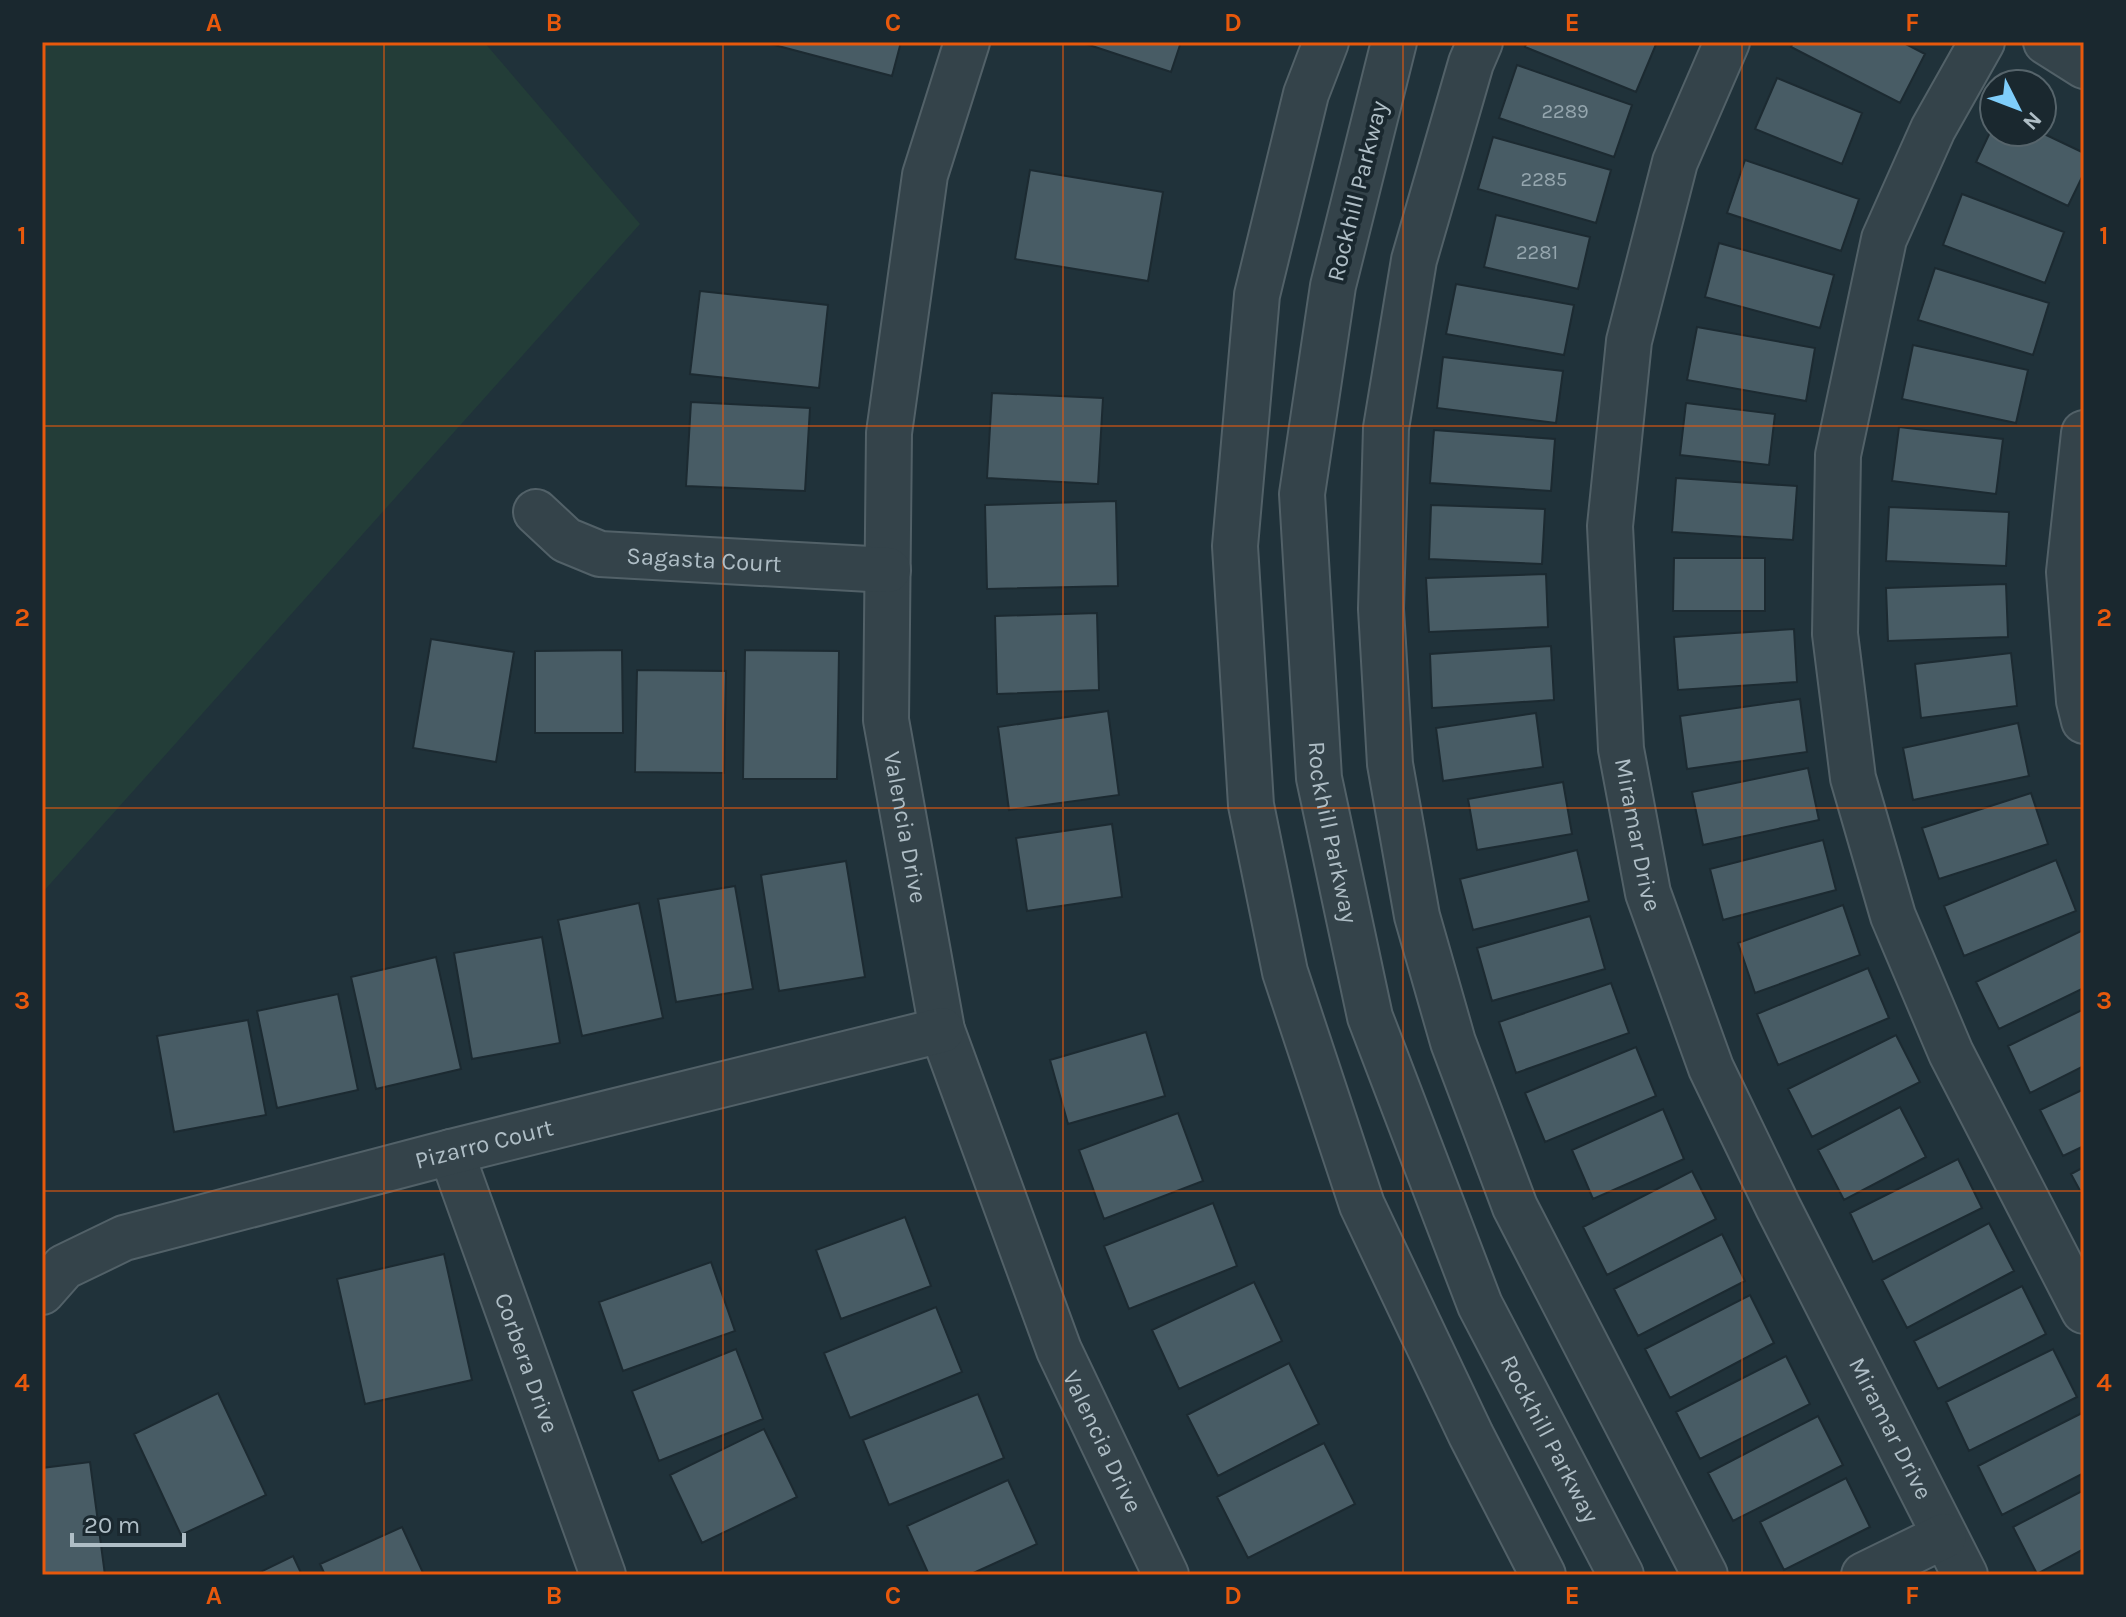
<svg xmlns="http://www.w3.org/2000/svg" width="2126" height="1617" viewBox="0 0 2126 1617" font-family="Karla,sans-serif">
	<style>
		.green { fill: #233d38 }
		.building { fill: #485c65; stroke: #1c2a31; stroke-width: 2 }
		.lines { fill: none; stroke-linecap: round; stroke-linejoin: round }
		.minor-casing { stroke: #526168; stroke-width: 48 }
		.minor { stroke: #34434a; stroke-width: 44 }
		.grid { fill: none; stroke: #e8590c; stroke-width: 2; stroke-opacity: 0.55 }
		.labels { text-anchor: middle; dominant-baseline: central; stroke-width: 8; stroke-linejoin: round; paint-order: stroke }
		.number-label { font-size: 20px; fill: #95a6ae }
		.street-label { font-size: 24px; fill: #afbec6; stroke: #1a282f }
		.neatline { fill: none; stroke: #e8590c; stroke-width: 3 }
		.grid-label { font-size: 26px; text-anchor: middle; font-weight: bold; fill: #e8590c }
	</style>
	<rect width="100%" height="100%" fill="#20323a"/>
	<!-- green -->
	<path class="green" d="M 42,42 L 484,42 L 640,224 L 42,893 Z"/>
	<!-- building -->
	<path class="building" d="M 763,42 L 901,42 L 892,76 Z
		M 1080,42 L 1181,42 L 1171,72 Z
		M 1527,42 L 1657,42 L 1636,92 L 1525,47 Z
		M 1793,42 L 1902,42 L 1925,54 L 1900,103 L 1791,47 Z
		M 1517,65 L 1632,105 L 1614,157 L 1499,118 Z
		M 1777,78 L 1862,113 L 1842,164 L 1755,129 Z
		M 1994,124 L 1994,132 L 2040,132 L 2084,153 L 2084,173 L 2068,206 L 1976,162 Z
		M 1493,137 L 1611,170 L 1596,223 L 1478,189 Z
		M 1745,160 L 1859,199 L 1841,251 L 1727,213 Z
		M 1030,170 L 1163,192 L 1148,281 L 1015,259 Z
		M 1962,194 L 2064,232 L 2045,283 L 1943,245 Z
		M 1496,215 L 1590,237 L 1578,289 L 1484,267 Z
		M 1719,243 L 1834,275 L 1820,328 L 1705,297 Z
		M 1935,268 L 2049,303 L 2033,355 L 1918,320 Z
		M 1456,284 L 1574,305 L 1564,355 L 1446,334 Z
		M 700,291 L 828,305 L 819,388 L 690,374 Z
		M 1697,327 L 1815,348 L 1806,401 L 1687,380 Z
		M 1913,345 L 2028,370 L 2016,423 L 1902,399 Z
		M 1443,357 L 1563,371 L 1556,423 L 1437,408 Z
		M 992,393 L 1103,398 L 1098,484 L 987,478 Z
		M 691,402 L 810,408 L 805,491 L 686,486 Z
		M 1686,403 L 1775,414 L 1769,465 L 1680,455 Z
		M 1899,427 L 2003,439 L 1996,494 L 1892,481 Z
		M 1434,430 L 1555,439 L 1551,491 L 1430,483 Z
		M 1676,478 L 1797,486 L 1793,540 L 1672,532 Z
		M 1116,501 L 1118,586 L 987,589 L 985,505 Z
		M 1431,505 L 1545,509 L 1542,564 L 1429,559 Z
		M 1889,507 L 2009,512 L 2006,566 L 1886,561 Z
		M 1674,558 L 1765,558 L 1765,611 L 1673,611 Z
		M 1546,574 L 1548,627 L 1429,632 L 1426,578 Z
		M 2006,584 L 2008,637 L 1888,641 L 1886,588 Z
		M 1097,613 L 1099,690 L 997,694 L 995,616 Z
		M 1794,629 L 1797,682 L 1678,690 L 1674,637 Z
		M 431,639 L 514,652 L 496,762 L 413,748 Z
		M 1551,646 L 1554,700 L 1432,708 L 1430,654 Z
		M 622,650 L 623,733 L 535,733 L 535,651 Z
		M 745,650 L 839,651 L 837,779 L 743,779 Z
		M 2011,653 L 2017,706 L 1921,718 L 1915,664 Z
		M 637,670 L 726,671 L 724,773 L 635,772 Z
		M 1800,699 L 1807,752 L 1687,769 L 1680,716 Z
		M 1108,711 L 1119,795 L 1009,810 L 998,727 Z
		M 1536,713 L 1543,767 L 1443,781 L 1436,728 Z
		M 2018,723 L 2029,776 L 1913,800 L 1903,748 Z
		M 1808,768 L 1819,820 L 1703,845 L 1692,792 Z
		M 1563,782 L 1572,834 L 1477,850 L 1468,799 Z
		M 2031,793 L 2048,844 L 1939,879 L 1922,828 Z
		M 1112,824 L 1122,897 L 1027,911 L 1016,838 Z
		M 1823,840 L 1836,890 L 1723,920 L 1710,869 Z
		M 1577,850 L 1589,901 L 1473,930 L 1460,879 Z
		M 2056,860 L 2076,911 L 1964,956 L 1944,906 Z
		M 846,861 L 865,977 L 779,991 L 761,875 Z
		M 735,886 L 753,989 L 676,1002 L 658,899 Z
		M 639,903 L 663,1018 L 582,1036 L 558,920 Z
		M 1843,905 L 1860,955 L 1755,993 L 1738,943 Z
		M 1590,916 L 1605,969 L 1492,1001 L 1477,948 Z
		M 2083,930 L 2084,988 L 1999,1029 L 1976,982 Z
		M 542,937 L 560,1043 L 472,1059 L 454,953 Z
		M 436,957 L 461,1069 L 376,1089 L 351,977 Z
		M 1868,968 L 1889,1018 L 1778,1065 L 1757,1014 Z
		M 1611,983 L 1629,1033 L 1516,1073 L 1499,1022 Z
		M 338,994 L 358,1090 L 277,1108 L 257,1011 Z
		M 2084,1009 L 2084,1066 L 2030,1093 L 2008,1046 Z
		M 248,1020 L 266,1115 L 174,1132 L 157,1036 Z
		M 1146,1032 L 1165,1096 L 1068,1124 L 1050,1060 Z
		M 1896,1035 L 1920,1082 L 1812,1137 L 1788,1089 Z
		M 1636,1047 L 1656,1096 L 1545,1142 L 1525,1093 Z
		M 2084,1089 L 2084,1146 L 2063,1156 L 2040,1110 Z
		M 1900,1107 L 1926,1157 L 1844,1200 L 1818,1150 Z
		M 1663,1109 L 1684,1159 L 1593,1199 L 1572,1150 Z
		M 1178,1113 L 1203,1181 L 1104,1219 L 1079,1150 Z
		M 1958,1159 L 1982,1208 L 1873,1262 L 1850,1213 Z
		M 2084,1167 L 2084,1198 L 2071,1174 Z
		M 1692,1171 L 1716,1219 L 1607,1275 L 1583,1227 Z
		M 1213,1203 L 1237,1266 L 1129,1309 L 1104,1246 Z
		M 905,1217 L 931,1286 L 841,1319 L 816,1250 Z
		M 1989,1223 L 2014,1271 L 1907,1328 L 1882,1280 Z
		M 1722,1234 L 1745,1281 L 1638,1336 L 1614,1289 Z
		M 444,1254 L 472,1380 L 365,1404 L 337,1279 Z
		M 711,1262 L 735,1331 L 623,1371 L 599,1302 Z
		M 1254,1282 L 1282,1341 L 1179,1389 L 1152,1330 Z
		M 2022,1286 L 2046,1334 L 1938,1389 L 1914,1341 Z
		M 1750,1295 L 1774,1343 L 1670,1398 L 1645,1349 Z
		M 936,1307 L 962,1372 L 850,1418 L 824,1353 Z
		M 736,1349 L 763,1419 L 659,1461 L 632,1391 Z
		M 2053,1349 L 2077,1397 L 1969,1451 L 1946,1402 Z
		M 1786,1356 L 1810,1404 L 1700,1459 L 1676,1412 Z
		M 1289,1363 L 1319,1424 L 1218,1476 L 1187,1415 Z
		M 218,1393 L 266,1495 L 181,1535 L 134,1434 Z
		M 978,1394 L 1004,1458 L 889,1505 L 863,1440 Z
		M 2084,1412 L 2084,1473 L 2002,1515 L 1978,1466 Z
		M 1818,1416 L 1843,1465 L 1733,1521 L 1708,1473 Z
		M 764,1429 L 797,1497 L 702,1543 L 670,1475 Z
		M 1324,1443 L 1355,1504 L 1248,1558 L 1217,1497 Z
		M 90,1462 L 105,1575 L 42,1575 L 42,1468 Z
		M 1846,1478 L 1870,1527 L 1784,1570 L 1760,1522 Z
		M 1008,1480 L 1037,1544 L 969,1575 L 929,1575 L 907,1526 Z
		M 2084,1490 L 2084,1549 L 2037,1574 L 2013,1527 Z
		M 402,1527 L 424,1575 L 325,1575 L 320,1564 Z
		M 293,1556 L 302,1575 L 254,1575 Z"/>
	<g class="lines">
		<!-- minor casing -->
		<g class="minor-casing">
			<g id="minor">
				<path id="s1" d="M 967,42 L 925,175 L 889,433 L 886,720 L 942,1030 L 1059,1350 L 1166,1575"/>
				<path d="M 1326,42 L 1306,94 L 1257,295 L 1235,546 L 1251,805 L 1285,972 L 1362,1205 L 1471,1435 L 1543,1575"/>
				<path id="s2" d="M 1394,42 L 1333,286 L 1302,494 L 1319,778 L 1370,1017 L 1480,1305 L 1621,1575"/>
				<path d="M 1480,42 L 1471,63 L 1414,260 L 1386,428 L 1381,609 L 1390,764 L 1417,916 L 1453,1042 L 1515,1207 L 1705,1575"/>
				<path id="s3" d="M 1727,42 L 1675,162 L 1629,341 L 1610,526 L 1621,749 L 1648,893 L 1711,1068 L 1778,1207 L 1965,1575"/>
				<path d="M 1982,42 L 1933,129 L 1884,239 L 1838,455 L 1835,634 L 1853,778 L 1893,916 L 1951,1053 L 2084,1311"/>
				<path d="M 2046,42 L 2084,66"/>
				<path d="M 2084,433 L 2069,572 L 2079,701 L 2084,721"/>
				<path id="s4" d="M 536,512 L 566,540 L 600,554 L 888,570"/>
				<path id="s5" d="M 451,1152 L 603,1575"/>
				<path id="s6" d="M 42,1292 L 64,1267 L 124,1238 L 451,1152 L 942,1030"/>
				<path d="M 1864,1575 L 1944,1536"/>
			</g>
		</g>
		<!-- minor -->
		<use href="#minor" class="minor"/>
	</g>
	<!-- grid -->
	<path class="grid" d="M 384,42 L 384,1575M 723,42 L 723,1575M 1063,42 L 1063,1575M 1403,42 L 1403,1575M 1742,42 L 1742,1575M 42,426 L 2084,426M 42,808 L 2084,808M 42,1191 L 2084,1191"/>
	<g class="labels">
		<!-- number labels -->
		<g class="number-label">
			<text x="1565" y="111">2289</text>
			<text x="1544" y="179">2285</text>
			<text x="1537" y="252">2281</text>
		</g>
		<!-- street labels -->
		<g class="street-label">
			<text transform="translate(1357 191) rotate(-76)">Rockhill Parkway</text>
			<text stroke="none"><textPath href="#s4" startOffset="182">Sagasta Court</textPath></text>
			<text stroke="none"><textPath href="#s1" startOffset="796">Valencia Drive</textPath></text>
			<text stroke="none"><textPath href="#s2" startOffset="802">Rockhill Parkway</textPath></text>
			<text stroke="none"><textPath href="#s3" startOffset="812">Miramar Drive</textPath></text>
			<text stroke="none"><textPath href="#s6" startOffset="472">Pizarro Court</textPath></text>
			<text stroke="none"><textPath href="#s5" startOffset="224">Corbera Drive</textPath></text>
			<text stroke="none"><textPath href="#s3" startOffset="1460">Miramar Drive</textPath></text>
			<text stroke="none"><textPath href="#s2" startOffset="1450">Rockhill Parkway</textPath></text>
			<text stroke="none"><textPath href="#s1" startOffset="1444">Valencia Drive</textPath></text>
		</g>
	</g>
	<!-- border -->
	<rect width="2126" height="1617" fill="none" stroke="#1a282f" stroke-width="88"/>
	<!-- north arrow -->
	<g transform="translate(2018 108) rotate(132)"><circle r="38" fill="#1a282f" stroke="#56646b" stroke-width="2"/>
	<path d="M0-6L14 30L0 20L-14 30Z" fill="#7fcefb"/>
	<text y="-12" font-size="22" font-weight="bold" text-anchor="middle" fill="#afbec6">N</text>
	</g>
	<!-- scale -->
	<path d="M72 1533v12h112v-12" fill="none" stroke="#afbec6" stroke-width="4"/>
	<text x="84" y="1533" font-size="24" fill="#afbec6" stroke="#1a282f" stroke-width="6" paint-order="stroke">20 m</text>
	<rect x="44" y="44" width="2038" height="1529" class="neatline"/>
	<g class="grid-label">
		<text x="214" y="31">A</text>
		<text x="554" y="31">B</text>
		<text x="893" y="31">C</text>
		<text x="1233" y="31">D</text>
		<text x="1572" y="31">E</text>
		<text x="1912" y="31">F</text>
		<text x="22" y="244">1</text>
		<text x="2104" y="244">1</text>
		<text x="22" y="626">2</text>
		<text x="2104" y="626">2</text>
		<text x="22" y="1009">3</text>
		<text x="2104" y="1009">3</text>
		<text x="22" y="1391">4</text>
		<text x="2104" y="1391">4</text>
		<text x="214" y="1604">A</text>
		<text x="554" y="1604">B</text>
		<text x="893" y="1604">C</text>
		<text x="1233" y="1604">D</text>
		<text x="1572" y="1604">E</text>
		<text x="1912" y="1604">F</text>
	</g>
</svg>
